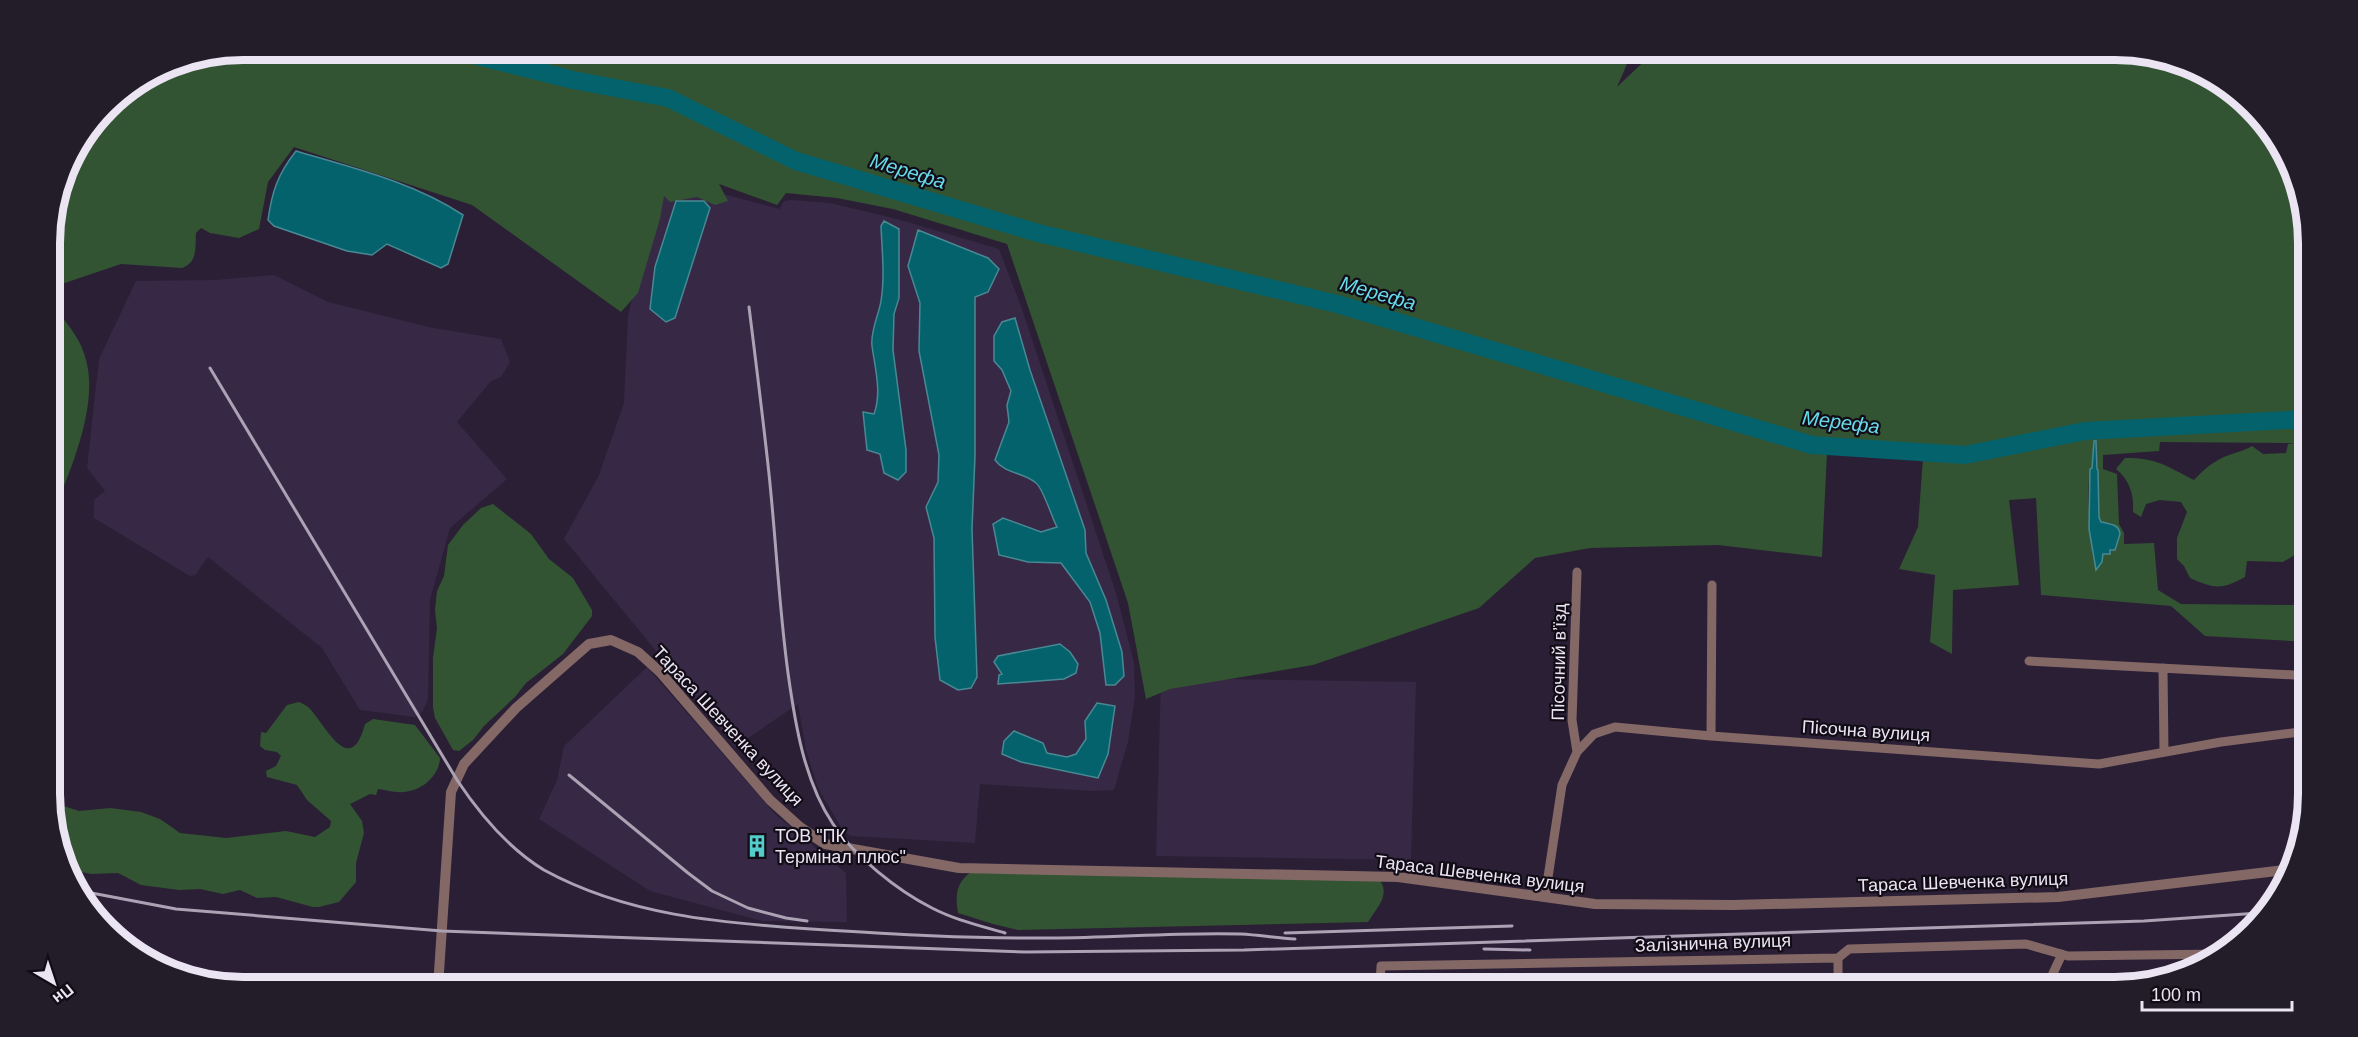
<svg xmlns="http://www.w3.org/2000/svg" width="2358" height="1037" viewBox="0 0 2358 1037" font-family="Helvetica,sans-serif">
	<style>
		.built { fill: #372845 }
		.green { fill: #325432; fill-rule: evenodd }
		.water { fill: #04626c; stroke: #498994; stroke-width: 1.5 }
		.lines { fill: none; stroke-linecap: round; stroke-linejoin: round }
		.river { stroke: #04626c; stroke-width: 18 }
		.minor { stroke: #836866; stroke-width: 9 }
		.tertiary { stroke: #836866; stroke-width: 10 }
		.rail { stroke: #aba2b4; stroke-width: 3 }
		.labels { text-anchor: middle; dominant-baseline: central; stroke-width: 4.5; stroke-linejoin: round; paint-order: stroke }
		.street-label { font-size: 18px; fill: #ebe4f3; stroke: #110c16 }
		.poi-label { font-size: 18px; fill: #ebe4f3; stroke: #110c16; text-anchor: start }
		.water-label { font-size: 20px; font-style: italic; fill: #67dbea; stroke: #110c16 }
		.rim { fill: none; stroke: #ebe4f3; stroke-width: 8 }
	</style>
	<rect width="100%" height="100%" fill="#2b1f36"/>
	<!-- built -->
	<path class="built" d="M 662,178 L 780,209 L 784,201 L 791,200 L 830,203 L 897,219 L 999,249 L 1022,309 L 1116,593 L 1134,662 L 1135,697 L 1128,742 L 1114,790 L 1092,791 L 980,784 L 975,843 L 851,836 L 843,831 L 818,788 L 806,750 L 798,704 L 735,747 L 564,539 L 599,475 L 624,403 L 628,316 Z
		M 274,275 L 328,302 L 433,328 L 501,339 L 510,362 L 501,377 L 491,381 L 457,422 L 507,479 L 450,528 L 430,600 L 428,700 L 422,712 L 415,717 L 360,710 L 322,648 L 208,557 L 195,575 L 190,576 L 94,518 L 94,500 L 105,491 L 87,468 L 99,359 L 136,281 L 215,280 Z
		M 647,667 L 775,814 L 846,873 L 847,922 L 762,921 L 650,891 L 539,819 L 557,780 L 564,746 Z
		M 1161,678 L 1416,682 L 1411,860 L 1156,856 Z"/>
	<!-- green -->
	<path class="green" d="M 243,50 L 1633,50 L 1617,87 L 1656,50 L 2115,50 L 2188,64 L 2269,126 L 2307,218 L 2308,542 L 2305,549 L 2283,562 L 2247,561 L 2245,577 C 2221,590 2215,589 2190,578 L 2184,566 L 2177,559 L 2177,538 L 2187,512 L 2181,502 L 2160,500 L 2146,504 L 2141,517 L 2133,512 C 2134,494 2130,481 2116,469 L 2125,458 C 2158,458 2166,466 2194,480 C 2204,469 2215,460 2229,455 C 2237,452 2244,451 2252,446 L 2263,454 L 2286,453 L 2288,444 L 2294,443 L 2160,442 L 2159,451 L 2103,455 L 2103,469 L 2117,474 L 2119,524 L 2124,533 L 2124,544 L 2154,543 L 2158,590 L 2181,604 L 2301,605 L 2308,598 L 2308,642 L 2205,636 L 2171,606 L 2041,595 L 2036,498 L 2009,500 L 2019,585 L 1953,590 L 1952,654 L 1930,642 L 1935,575 L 1899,569 L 1918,527 L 1923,458 L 1872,457 L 1827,452 L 1822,557 L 1718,545 L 1590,548 L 1535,558 L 1479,608 L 1313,665 L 1170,689 L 1146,699 L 1128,603 L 1007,244 L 893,209 L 837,198 L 786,193 L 777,205 L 719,184 L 728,201 L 715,205 L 697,197 L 670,202 L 664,196 L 660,219 L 638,293 L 621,312 L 472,205 L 294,147 L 268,182 L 259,229 L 239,238 L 210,233 L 201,228 L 196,233 C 195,248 198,262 182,268 L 121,264 L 50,288 L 50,230 L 70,157 L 115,98 L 170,64 ZM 2094,441 L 2096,441 L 2097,469 L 2098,470 L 2099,517 L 2101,522 L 2111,523 L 2120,530 L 2115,549 L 2103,554 L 2096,569 L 2096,561 L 2093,558 C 2091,529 2086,499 2090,469 L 2092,469 Z
		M 50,312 L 58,312 C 70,327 82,342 86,360 C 99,407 69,474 51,517 Z
		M 493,504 L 531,534 L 549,559 L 573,578 L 592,610 L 592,616 L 563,654 L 526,683 L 515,697 L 484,726 L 473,740 L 459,751 L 453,750 L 435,718 L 433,707 L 433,658 L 437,628 L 435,610 L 437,591 L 444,576 L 448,545 L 463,525 L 481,508 Z
		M 299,702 C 303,704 308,706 311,710 C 328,730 351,777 365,724 L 373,719 L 415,725 L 440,758 C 439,776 422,791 403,792 C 395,793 386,790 378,789 L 376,795 L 370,794 L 350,804 L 362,821 L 364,833 L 356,863 L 356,882 L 339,902 L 319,907 L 313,907 L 276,897 L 257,898 L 240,890 L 223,894 L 200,889 L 179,890 L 141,885 L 118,873 L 91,874 L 72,870 L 51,819 L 51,802 L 79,811 L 110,808 L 141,812 L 160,819 L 180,833 L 226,838 L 286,831 L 315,837 L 330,827 L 331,821 L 307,800 L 297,785 L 267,777 L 266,771 L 276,766 L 281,756 L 277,752 L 265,750 L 260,746 L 261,732 L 266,733 L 287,705 Z
		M 971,872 L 1378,878 C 1392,894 1377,907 1368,922 L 1018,930 L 993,924 L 958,913 C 955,895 956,883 971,872 Z"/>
	<!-- water -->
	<path class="water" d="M 296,151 C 353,168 413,182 463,215 L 448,264 L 441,268 L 387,244 L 372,255 L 347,251 L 274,226 L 268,220 C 272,191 278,174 296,151 Z
		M 676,201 L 704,201 L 710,208 L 675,318 L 666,322 L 650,309 L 655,267 Z
		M 884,221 L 899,229 L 899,298 L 894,314 L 893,350 L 906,450 L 906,472 L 898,480 L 884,473 L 880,454 L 867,450 L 863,412 L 874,414 C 882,393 875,368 872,346 C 870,332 879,314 881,301 C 885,276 882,251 881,226 Z
		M 918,230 L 988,258 L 999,269 L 988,292 L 975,297 L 975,456 L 972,529 L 977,677 L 971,688 L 958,690 L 940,680 L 935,637 L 934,538 L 926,507 L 938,482 L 939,455 L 919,351 L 920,303 L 908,266 Z
		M 1015,318 L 1030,370 L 1085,530 L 1086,553 L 1106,600 L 1122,652 L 1124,676 L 1115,685 L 1106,685 L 1100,633 L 1090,602 L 1061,563 L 1028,562 L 999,555 L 993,524 L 1003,518 L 1041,532 L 1057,527 C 1052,518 1043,488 1036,483 C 1023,472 1005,474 995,460 L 1009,422 L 1007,405 L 1011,391 L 1002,370 L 994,361 L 994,336 L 1002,322 Z
		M 2094,441 L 2096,441 L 2097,469 L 2098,470 L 2099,517 L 2101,522 C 2110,524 2119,524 2120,534 L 2115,550 L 2110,550 L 2110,554 L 2103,554 L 2102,562 L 2096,570 L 2089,529 L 2090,469 L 2092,468 Z
		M 1060,644 L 1070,652 L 1078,664 L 1076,673 L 1064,679 L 998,684 L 999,675 L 1002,674 L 994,662 L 998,656 Z
		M 1097,703 L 1115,706 L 1108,754 L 1098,778 L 1021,762 L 1002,754 L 1004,741 L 1014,731 L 1043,743 L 1047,753 L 1067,757 L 1076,754 L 1086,739 L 1085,721 Z"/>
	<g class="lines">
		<!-- river -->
		<path class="river" d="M 454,50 L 573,80 L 668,98 L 796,161 L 1038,233 L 1337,304 L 1812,445 L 1965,455 L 2085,431 L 2307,419"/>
		<!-- minor -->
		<path class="minor" d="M 1577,572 L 1572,720 L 1577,752
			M 2029,661 L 2294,675
			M 2163,668 L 2164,752
			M 1711,736 L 1712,585
			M 1545,897 L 1562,785 L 1577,752 L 1594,734 L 1615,727 L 1711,736 L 2099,764 L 2221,742 L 2308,731
			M 1380,987 L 1381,966 L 1838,958 L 1849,949 L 2026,944 L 2068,956 L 2220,954
			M 1838,987 L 1838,958
			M 2049,987 L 2049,982 L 2062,954"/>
		<!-- tertiary -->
		<path class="tertiary" d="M 168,972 L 272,987
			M 438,987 L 451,792 L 464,764 L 516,708 L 589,644 L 611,640 L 638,652 L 660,672 L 770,800 L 800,827 L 825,844 L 959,868 L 1398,877 L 1595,904 L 1733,905 L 2058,897 L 2293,869"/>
		<!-- rail -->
		<path class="rail" d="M 749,307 C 756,363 763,418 769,474 C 776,540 779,607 788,673 C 795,723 804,781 833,824 C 854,856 898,891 932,908 C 955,920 981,926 1005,933
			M 210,368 L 457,780 C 479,813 509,849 544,870 C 626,915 720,923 811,929 C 891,934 971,939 1051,938 C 1114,938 1178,932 1241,934 C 1259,935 1277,938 1295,939
			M 569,775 L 688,873 L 712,891 L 748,908 L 786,918 L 807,921
			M 81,891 L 176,909 L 442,931 L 1025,952 L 1244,950 L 2144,921 L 2259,913
			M 1285,933 L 1512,926
			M 1484,949 L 1530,950"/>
	</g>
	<!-- icons -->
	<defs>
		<g id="building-bare" transform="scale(1.8)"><path d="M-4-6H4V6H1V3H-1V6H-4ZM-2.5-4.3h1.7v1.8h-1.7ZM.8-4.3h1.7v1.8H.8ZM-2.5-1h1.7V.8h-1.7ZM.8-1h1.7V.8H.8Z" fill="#53cdcb" stroke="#110c16" stroke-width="2.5" paint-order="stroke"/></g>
	</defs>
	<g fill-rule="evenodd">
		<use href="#building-bare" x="757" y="846"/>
	</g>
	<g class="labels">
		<!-- street labels -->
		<g class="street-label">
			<text transform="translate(1559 662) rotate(-89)">Пісочний в’їзд</text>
			<text transform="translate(728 726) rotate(47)">Тараса Шевченка вулиця</text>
			<text transform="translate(1866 731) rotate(4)">Пісочна вулиця</text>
			<text transform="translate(1480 874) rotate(7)">Тараса Шевченка вулиця</text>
			<text transform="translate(1963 882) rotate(-2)">Тараса Шевченка вулиця</text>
			<text transform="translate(1713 943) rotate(-2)">Залізнична вулиця</text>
		</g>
		<!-- poi labels -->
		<g class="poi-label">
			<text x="775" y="836">ТОВ "ПК<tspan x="775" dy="21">Термінал плюс"</tspan></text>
		</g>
		<!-- water labels -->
		<g class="water-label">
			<text transform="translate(908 171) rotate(17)">Мерефа</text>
			<text transform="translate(1378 293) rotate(16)">Мерефа</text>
			<text transform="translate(1841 422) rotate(7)">Мерефа</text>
		</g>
	</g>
	<!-- crop -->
	<path d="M0 0H2358V1037H0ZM243 60H2115A183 183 0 0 1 2298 243V794A183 183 0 0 1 2115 977H243A183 183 0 0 1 60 794V243A183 183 0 0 1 243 60Z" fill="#221d28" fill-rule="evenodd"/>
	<path class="rim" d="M243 60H2115A183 183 0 0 1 2298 243V794A183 183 0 0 1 2115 977H243A183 183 0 0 1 60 794V243A183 183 0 0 1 243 60Z"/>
	<!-- north arrow -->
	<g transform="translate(54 983) rotate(141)" stroke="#110c16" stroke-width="4.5" paint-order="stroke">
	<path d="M0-4.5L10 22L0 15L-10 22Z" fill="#ebe4f3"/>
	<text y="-9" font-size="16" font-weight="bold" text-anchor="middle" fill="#ebe4f3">Пн</text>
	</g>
	<!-- scale -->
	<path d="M2142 1001v9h150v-9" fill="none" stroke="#ebe4f3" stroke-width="3"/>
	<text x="2151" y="1001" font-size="18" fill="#ebe4f3" stroke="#110c16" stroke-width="4.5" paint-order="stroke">100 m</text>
</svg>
